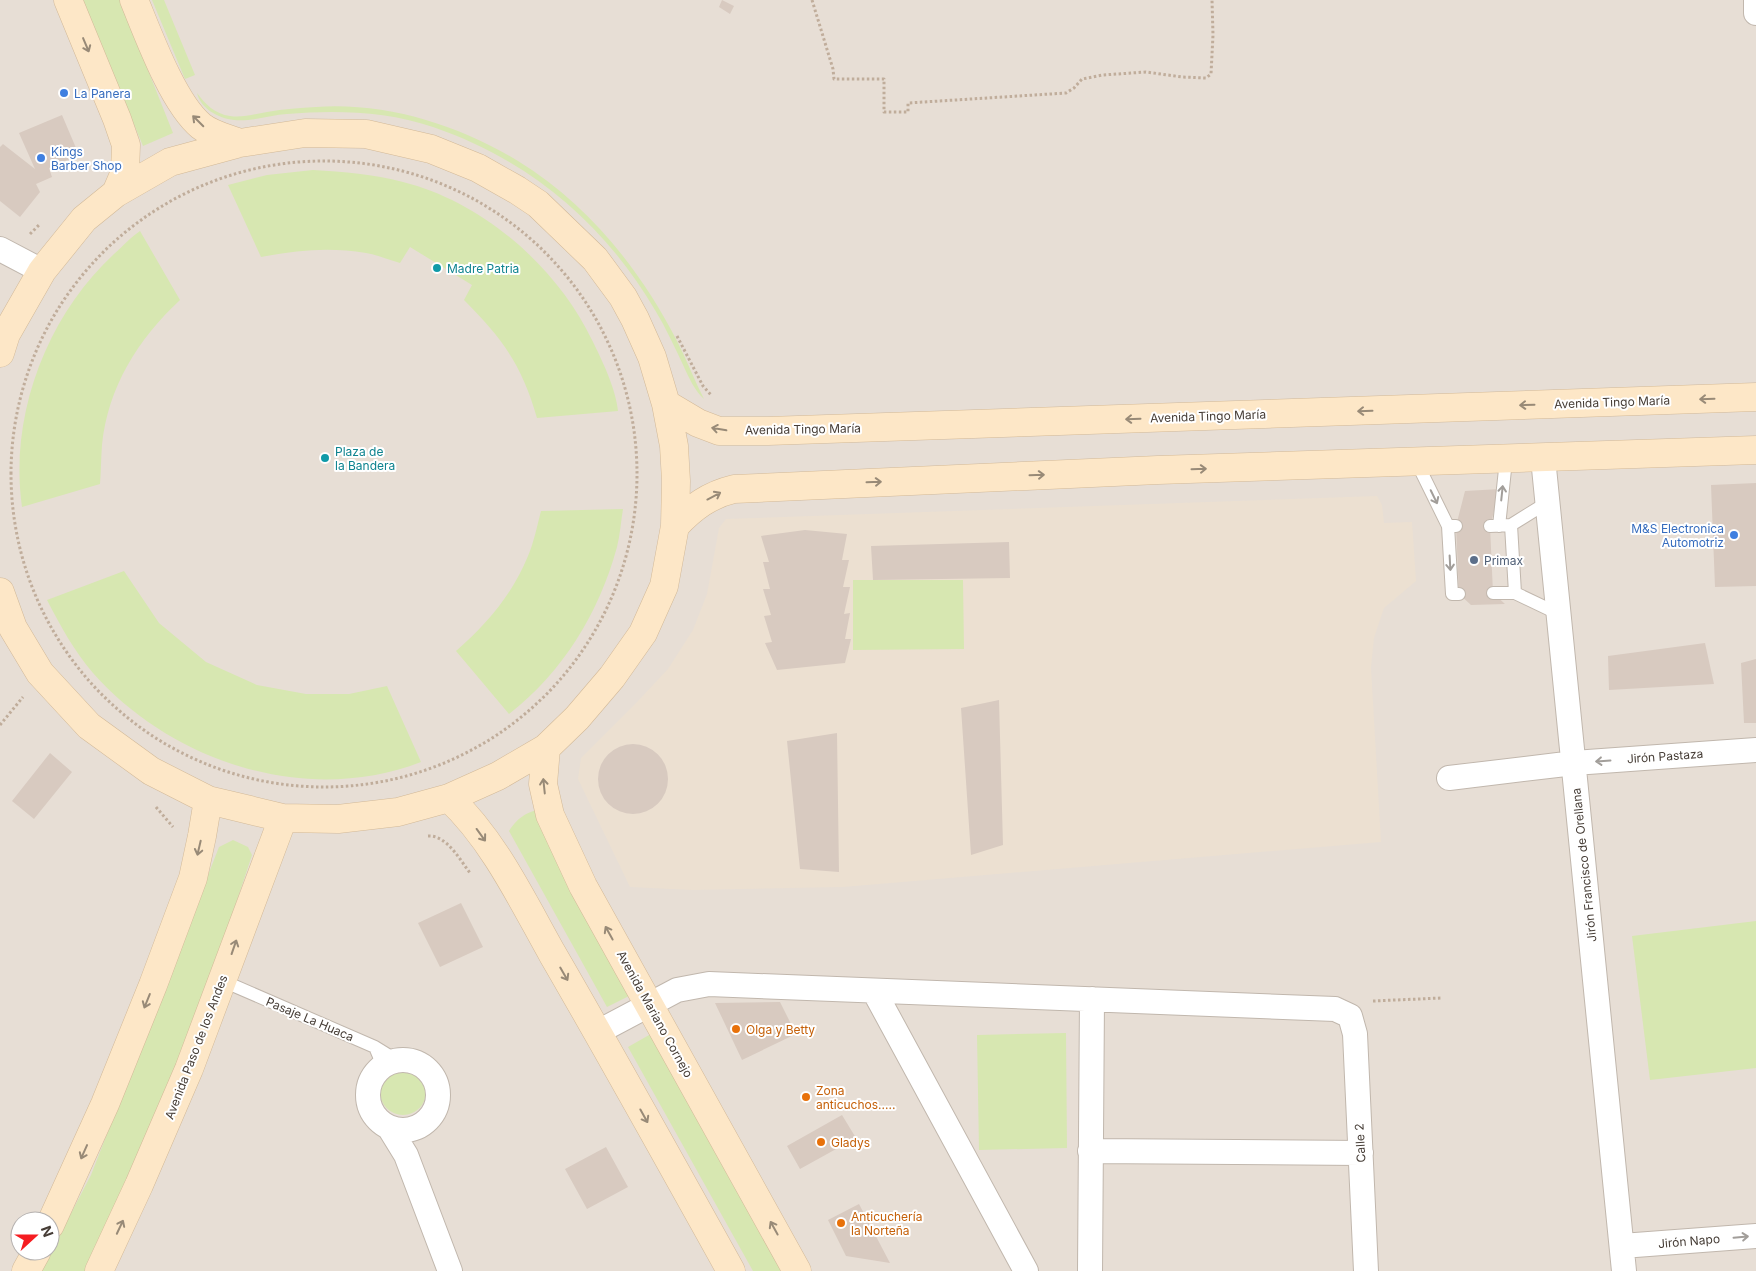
<svg xmlns="http://www.w3.org/2000/svg" width="1756" height="1271" viewBox="0 0 1756 1271" font-family="Inter,sans-serif">
	<style>
		.residential { fill: #e7ded5; fill-rule: evenodd }
		.education { fill: #ece0d1 }
		.green { fill: #d7e7b1 }
		.building { fill: #d8cac0 }
		.lines { fill: none; stroke-linecap: round; stroke-linejoin: round }
		.lane-casing { stroke: #c1b7ad; stroke-width: 14 }
		.street-casing { stroke: #c1b7ad; stroke-width: 26 }
		.secondary-casing { stroke: #d2b998; stroke-width: 29 }
		.path { stroke: #c0ad9b; stroke-width: 3; stroke-dasharray: 2.5 2.5; stroke-linecap: butt }
		.lane { stroke: #fff; stroke-width: 12 }
		.street { stroke: #fff; stroke-width: 24 }
		.secondary { stroke: #fde7c7; stroke-width: 28 }
		.oneway { stroke: #988a77 }
		.oneway2 { stroke: #a29e9a }
		.shop-dot { fill: #3f7fe0; stroke: #fff; stroke-width: 2 }
		.culture-dot { fill: #0f9aa8; stroke: #fff; stroke-width: 2 }
		.service-dot { fill: #5c6f8a; stroke: #fff; stroke-width: 2 }
		.food-dot { fill: #e8710a; stroke: #fff; stroke-width: 2 }
		.labels { text-anchor: middle; dominant-baseline: central; stroke-width: 4; stroke-linejoin: round; paint-order: stroke }
		.shop-label { font-size: 12px; fill: #366cbe; stroke: #fff; text-anchor: start }
		.culture-label { font-size: 12px; fill: #0d838f; stroke: #fff; text-anchor: start }
		.street-label { font-size: 12px; fill: #463d36; stroke: #fff }
		.service-label { font-size: 12px; fill: #4e5e75; stroke: #fff; text-anchor: start }
		.food-label { font-size: 12px; fill: #c56008; stroke: #fff; text-anchor: start }
	</style>
	<rect width="100%" height="100%" fill="#f3eee7"/>
	<!-- residential -->
	<path class="residential" d="M 0,0 L 1756,0 L 1756,1271 L 0,1271 ZM 20,1221 L 50,1221 L 50,1251 L 20,1251 Z"/>
	<!-- education -->
	<path class="education" d="M 1377,496 L 1382,505 L 1384,523 L 1412,522 L 1416,581 L 1384,608 L 1374,638 L 1371,668 L 1381,842 L 843,887 L 693,890 L 630,887 L 578,779 L 581,758 L 638,701 L 668,669 L 693,630 L 707,594 L 719,528 L 726,519 Z"/>
	<!-- green -->
	<path class="green" d="M 82,0 L 120,0 L 173,133 L 143,146 Z
		M 152,0 L 164,0 L 195,75 L 185,79 Z
		M 197,93 C 205,104 215,114 230,116 C 242,118 255,114 267,112 C 284,109 300,108 316,107 C 386,102 459,125 518,161 C 588,204 640,269 677,341 C 687,360 694,380 704,399 C 695,391 689,378 684,367 C 675,348 666,328 655,310 C 603,222 529,160 433,127 C 386,111 335,110 287,114 C 270,115 251,122 234,120 C 218,118 201,109 197,93 Z
		M 313,170 C 344,172 373,174 403,182 C 483,202 557,267 592,340 C 602,360 616,389 618,411 L 537,418 C 522,365 502,338 464,300 L 472,285 L 410,247 L 400,263 C 389,260 378,255 366,253 C 330,247 297,250 261,257 L 228,185 L 267,175 Z
		M 140,231 L 180,300 C 138,339 108,387 102,445 C 101,458 101,471 100,484 L 22,507 C 9,415 47,316 114,254 C 123,246 131,237 140,231 Z
		M 623,509 C 621,521 620,535 617,547 C 599,613 563,672 509,714 L 456,651 C 487,624 512,595 528,556 C 534,542 537,526 541,511 Z
		M 124,571 L 159,623 L 206,662 L 257,685 L 306,694 L 349,694 L 387,686 L 421,762 C 307,806 173,763 93,673 C 74,651 60,625 47,600 Z
		M 853,580 L 963,580 L 964,649 L 853,650 Z
		M 546,808 L 649,986 L 607,1007 L 509,831 C 519,816 528,811 546,808 Z
		M 233,840 L 248,847 L 252,855 C 226,935 198,1016 166,1094 C 142,1154 114,1212 88,1271 L 41,1271 L 91,1175 L 219,847 Z
		M 1756,921 L 1756,1068 L 1650,1080 L 1632,936 Z
		M 665,1026 L 789,1271 L 753,1271 L 628,1047 Z
		M 1066,1033 L 1067,1148 L 979,1150 L 977,1035 Z
		M380 1092a23 23 0 1 1 46 0a23 23 0 1 1-46 0Z"/>
	<!-- building -->
	<path class="building" d="M 722,0 L 734,6 L 730,14 L 719,7 Z
		M 62,115 L 79,155 L 49,168 L 52,177 L 36,184 L 40,192 L 20,217 L 0,201 L 0,147 L 3,144 L 35,169 L 19,133 Z
		M 1756,483 L 1756,586 L 1715,587 L 1711,485 Z
		M 1500,489 L 1490,526 L 1493,593 L 1505,604 L 1471,605 L 1459,594 L 1456,526 L 1465,491 Z
		M 805,530 L 847,534 L 842,560 L 849,560 L 843,587 L 850,587 L 844,614 L 850,613 L 845,639 L 851,639 L 845,663 L 777,670 L 765,643 L 772,642 L 764,616 L 771,615 L 763,589 L 770,589 L 763,562 L 769,562 L 761,536 Z
		M 1009,542 L 1010,578 L 873,580 L 871,546 Z
		M 1705,643 L 1714,684 L 1609,690 L 1608,656 Z
		M 1756,659 L 1756,723 L 1744,723 L 1741,663 Z
		M 999,700 L 1003,845 L 971,855 L 961,708 Z
		M 837,733 L 839,872 L 800,869 L 787,741 Z
		M598 779a35 35 0 1 1 70 0a35 35 0 1 1-70 0Z
		M 50,753 L 72,772 L 34,819 L 12,801 Z
		M 461,903 L 483,947 L 440,967 L 418,923 Z
		M 780,1002 L 796,1034 L 742,1060 L 715,1003 Z
		M 842,1115 L 856,1138 L 800,1169 L 787,1146 Z
		M 606,1147 L 628,1187 L 587,1209 L 565,1169 Z
		M 859,1204 L 890,1263 L 846,1256 L 828,1220 Z"/>
	<g class="lines">
		<!-- lane casing -->
		<g class="lane-casing">
			<path id="lane" d="M 1417,463 L 1448,526 L 1456,526
				M 1511,525 L 1515,593 L 1559,614
				M 1448,526 L 1452,594 L 1459,594
				M 1490,526 L 1511,525 L 1548,502
				M 1499,526 L 1506,460
				M 1493,593 L 1515,593
				M 223,981 L 375,1047 L 396,1060
				M 375,1047 L 383,1066"/>
		</g>
		<!-- street casing -->
		<g class="street-casing">
			<path id="street" d="M 1756,0 L 1756,13
				M 0,249 L 42,271
				M 1543,458 L 1624,1271
				M 1449,778 L 1574,763 L 1756,750
				M 874,991 L 1026,1271
				M 598,1032 L 677,990 L 709,984 L 1335,1009 L 1350,1016 L 1355,1034 L 1366,1271
				M368 1095a35 35 0 1 1 70 0a35 35 0 1 1-70 0Z
				M 390,1129 L 406,1155 L 450,1271
				M 1090,1151 L 1361,1153
				M 1622,1246 L 1756,1236
				M 1090,1271 L 1092,999"/>
		</g>
		<!-- secondary casing -->
		<g class="secondary-casing">
			<path id="secondary" d="M 68,0 L 117,119 L 126,145 L 125,172 L 116,193
				M 134,0 C 148,34 173,103 201,126 C 212,135 227,138 240,143
				M 0,353 L 6,334 L 42,271 L 84,219 L 116,193 L 170,162 L 240,143 L 305,133 L 366,134 L 431,149 L 478,168 L 517,190 L 538,204 L 595,259 L 623,297 L 635,319 L 652,357 L 666,404 L 674,446 L 676,481 L 675,526 L 664,586 L 643,633 L 612,677 L 577,718 L 546,748 L 498,776 L 449,798 L 398,812 L 338,819 L 283,818 L 208,800 L 151,771 L 89,726 L 40,673 L 13,628 L 0,592
				M 666,404 L 698,423 L 719,431 L 768,431 L 1756,397
				M 675,526 C 693,507 709,495 734,489 L 1158,470 L 1756,450
				M 546,748 L 543,784 L 550,815 L 583,886 L 797,1271
				M 449,798 C 494,840 523,902 553,955 C 614,1060 672,1165 731,1271
				M 50,1225 L 105,1104 L 153,985 L 193,878 L 202,836 L 208,800
				M 26,1271 L 37,1251
				M 99,1271 L 139,1185 L 189,1069 L 283,818"/>
		</g>
		<!-- path -->
		<path class="path" d="M 812,0 L 833,69 L 834,79 L 884,79 L 884,112 L 908,112 L 908,103 L 1066,93 L 1074,88 L 1082,79 L 1103,75 L 1146,72 L 1182,77 L 1206,78 L 1211,74 L 1213,35 L 1212,0
			M11 474a313 313 0 1 1 626 0a313 313 0 1 1-626 0Z
			M 30,234 L 40,224
			M 677,336 L 703,386 L 711,395
			M 0,725 L 23,697
			M 156,807 L 173,827
			M 428,836 C 447,835 460,860 470,873
			M 1373,1001 L 1441,998"/>
		<!-- lane -->
		<use href="#lane" class="lane"/>
		<!-- street -->
		<use href="#street" class="street"/>
		<!-- secondary -->
		<use href="#secondary" class="secondary"/>
	</g>
	<!-- one-way arrows -->
	<defs><path id="oneway-shaft" d="M-6 0H5M1.5-3L5.5 0L1.5 3" fill="none" stroke-width="1.6" stroke-linecap="round" stroke-linejoin="round" transform="scale(1.25)"/></defs>
	<g class="oneway">
		<use href="#oneway-shaft" transform="translate(86 45) rotate(67)"/>
		<use href="#oneway-shaft" transform="translate(198 121) rotate(-135)"/>
		<use href="#oneway-shaft" transform="translate(1707 399) rotate(178)"/>
		<use href="#oneway-shaft" transform="translate(1527 405) rotate(178)"/>
		<use href="#oneway-shaft" transform="translate(1365 411) rotate(178)"/>
		<use href="#oneway-shaft" transform="translate(1133 419) rotate(178)"/>
		<use href="#oneway-shaft" transform="translate(719 429) rotate(-170)"/>
		<use href="#oneway-shaft" transform="translate(1199 469) rotate(-2)"/>
		<use href="#oneway-shaft" transform="translate(1037 475) rotate(-2)"/>
		<use href="#oneway-shaft" transform="translate(874 482) rotate(-2)"/>
		<use href="#oneway-shaft" transform="translate(714 496) rotate(-28)"/>
		<use href="#oneway-shaft" transform="translate(544 786) rotate(-96)"/>
		<use href="#oneway-shaft" transform="translate(481 835) rotate(54)"/>
		<use href="#oneway-shaft" transform="translate(199 848) rotate(103)"/>
		<use href="#oneway-shaft" transform="translate(609 933) rotate(-119)"/>
		<use href="#oneway-shaft" transform="translate(234 947) rotate(-71)"/>
		<use href="#oneway-shaft" transform="translate(564 974) rotate(60)"/>
		<use href="#oneway-shaft" transform="translate(147 1001) rotate(112)"/>
		<use href="#oneway-shaft" transform="translate(644 1116) rotate(61)"/>
		<use href="#oneway-shaft" transform="translate(84 1152) rotate(114)"/>
		<use href="#oneway-shaft" transform="translate(120 1227) rotate(-65)"/>
		<use href="#oneway-shaft" transform="translate(774 1228) rotate(-119)"/>
	</g>
	<g class="oneway2">
		<use href="#oneway-shaft" transform="translate(1502 493) rotate(-84)"/>
		<use href="#oneway-shaft" transform="translate(1434 497) rotate(64)"/>
		<use href="#oneway-shaft" transform="translate(1450 563) rotate(87)"/>
		<use href="#oneway-shaft" transform="translate(1603 761) rotate(176)"/>
		<use href="#oneway-shaft" transform="translate(1741 1237) rotate(-5)"/>
	</g>
	<!-- markers -->
	<g class="shop-dot">
		<circle cx="64" cy="93" r="5"/>
		<circle cx="41" cy="158" r="5"/>
		<circle cx="1734" cy="535" r="5"/>
	</g>
	<g class="culture-dot">
		<circle cx="437" cy="268" r="5"/>
		<circle cx="325" cy="458" r="5"/>
	</g>
	<circle class="service-dot" cx="1474" cy="560" r="5"/>
	<g class="food-dot">
		<circle cx="736" cy="1029" r="5"/>
		<circle cx="806" cy="1097" r="5"/>
		<circle cx="821" cy="1142" r="5"/>
		<circle cx="841" cy="1223" r="5"/>
	</g>
	<g class="labels">
		<!-- shop labels -->
		<g class="shop-label">
			<text x="74" y="93">La Panera</text>
			<text x="51" y="151">Kings<tspan x="51" dy="14">Barber Shop</tspan></text>
			<text x="1724" y="528" text-anchor="end">M&amp;S Electronica<tspan x="1724" dy="14">Automotriz</tspan></text>
		</g>
		<!-- culture labels -->
		<g class="culture-label">
			<text x="447" y="268">Madre Patria</text>
			<text x="335" y="451">Plaza de<tspan x="335" dy="14">la Bandera</tspan></text>
		</g>
		<!-- street labels -->
		<g class="street-label">
			<text transform="translate(1612 402) rotate(-2)">Avenida Tingo María</text>
			<text transform="translate(1208 416) rotate(-2)">Avenida Tingo María</text>
			<text transform="translate(803 429) rotate(-1)">Avenida Tingo María</text>
			<text transform="translate(1665 756) rotate(-4)">Jirón Pastaza</text>
			<text transform="translate(1584 865) rotate(-96)">Jirón Francisco de Orellana</text>
			<text transform="translate(655 1014) rotate(61)">Avenida Mariano Cornejo</text>
			<text transform="translate(310 1019) rotate(23)">Pasaje La Huaca</text>
			<text transform="translate(196 1047) rotate(-69)">Avenida Paso de los Andes</text>
			<text transform="translate(1360 1143) rotate(-93)">Calle 2</text>
			<text transform="translate(1689 1241) rotate(-5)">Jirón Napo</text>
		</g>
		<!-- service labels -->
		<g class="service-label">
			<text x="1484" y="560">Primax</text>
		</g>
		<!-- food labels -->
		<g class="food-label">
			<text x="746" y="1029">Olga y Betty</text>
			<text x="816" y="1090">Zona<tspan x="816" dy="14">anticuchos.....</tspan></text>
			<text x="831" y="1142">Gladys</text>
			<text x="851" y="1216">Anticuchería<tspan x="851" dy="14">la Norteña</tspan></text>
		</g>
	</g>
	<!-- north arrow -->
	<g transform="translate(35 1236) rotate(69)"><circle r="24" fill="#ffffff" stroke="#b5b1af"/>
	<path d="M0-4L9 19L0 12L-9 19Z" fill="#f51d21"/>
	<text y="-8" font-size="14" font-weight="bold" text-anchor="middle" fill="#463d36">N</text>
	</g>
</svg>
